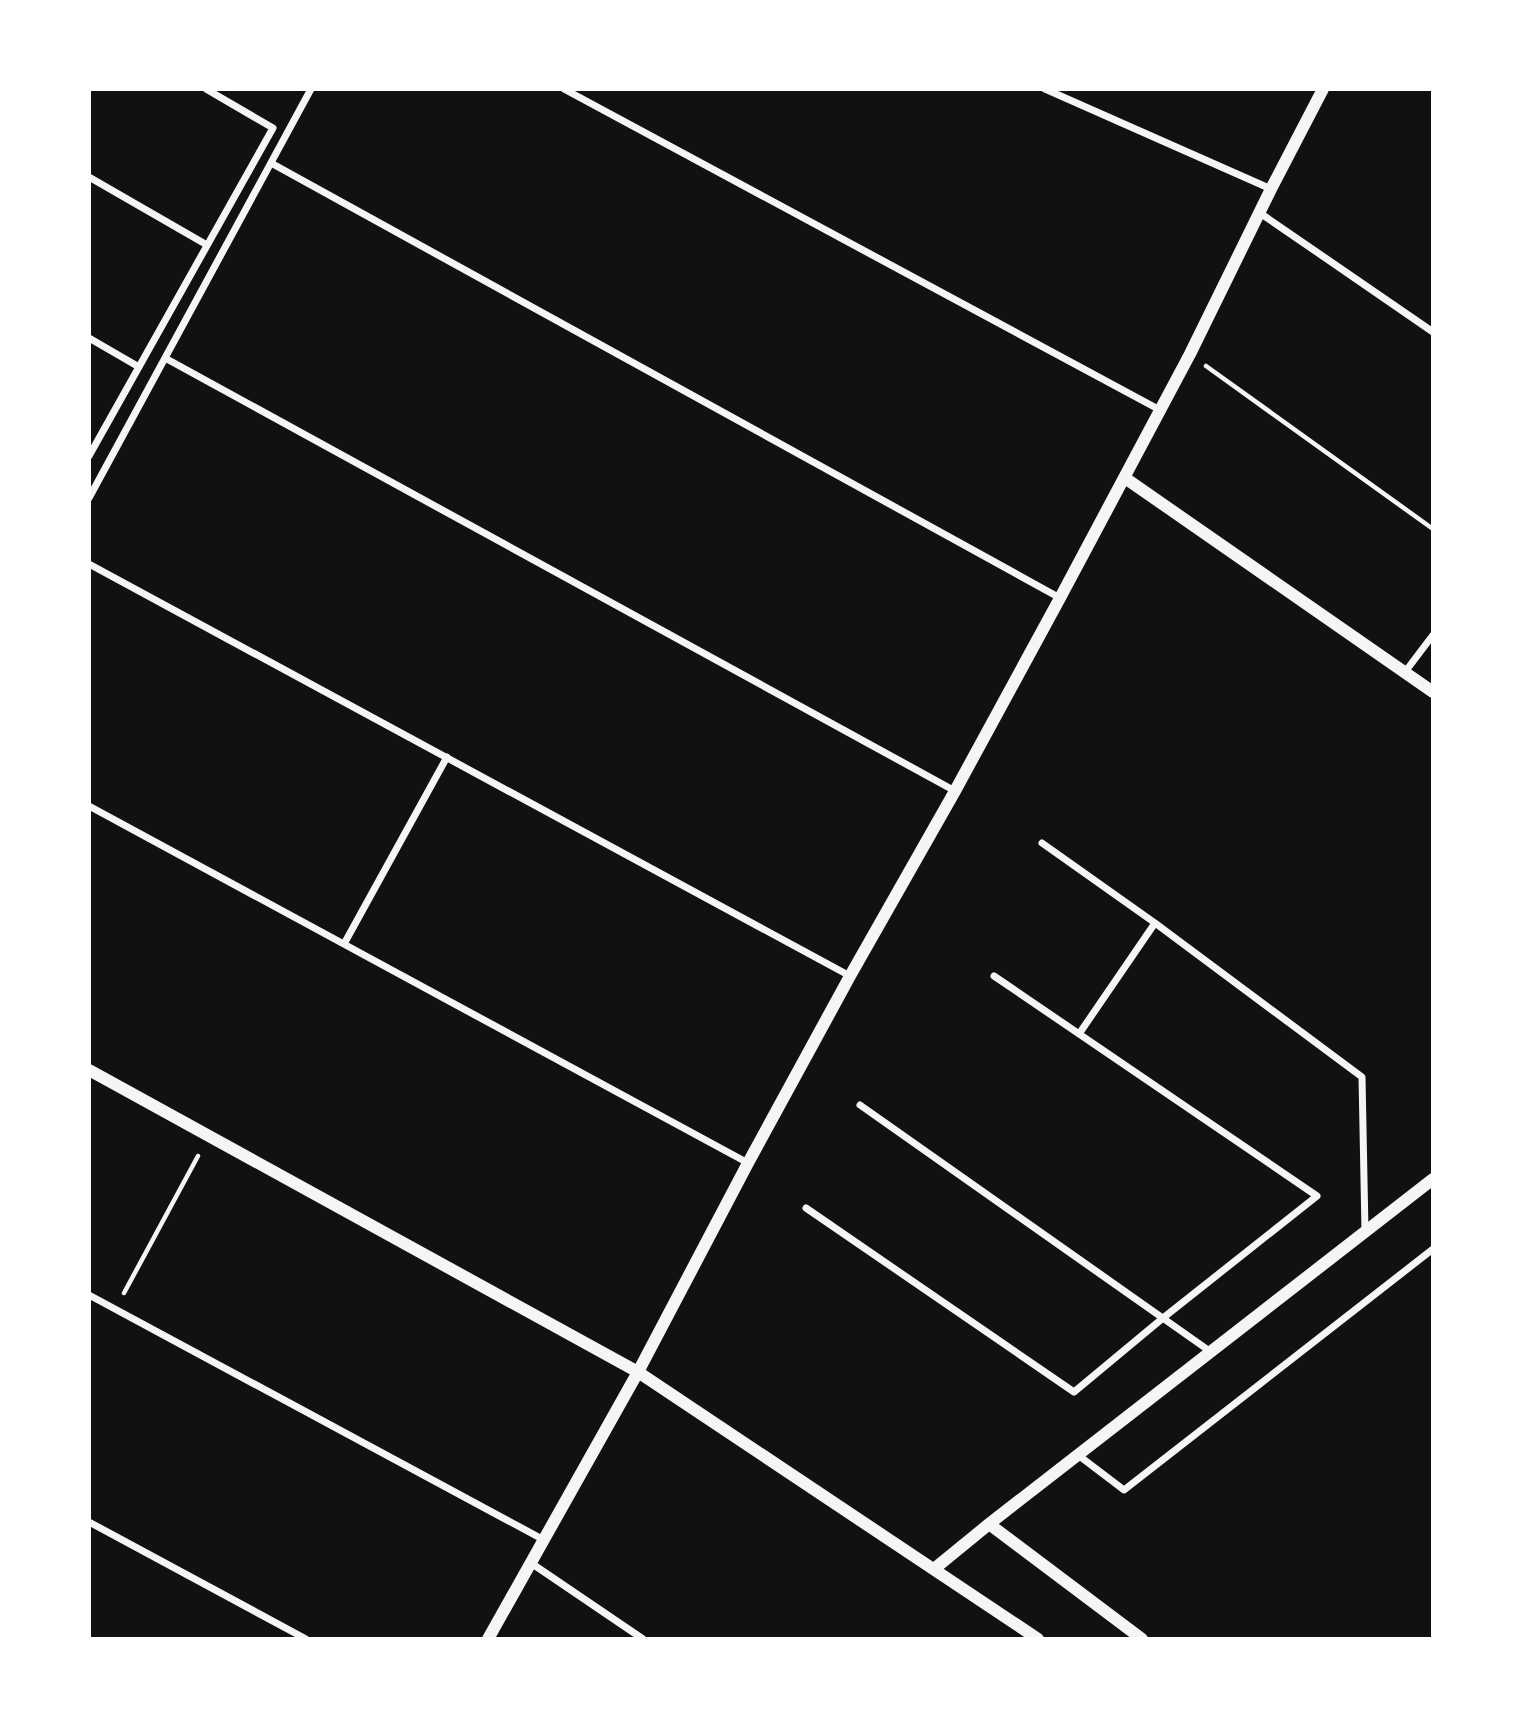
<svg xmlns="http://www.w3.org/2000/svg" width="1522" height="1728" viewBox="0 0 1522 1728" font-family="'Source Serif 4',serif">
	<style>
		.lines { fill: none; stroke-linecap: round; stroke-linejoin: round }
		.path { stroke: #f5f5f5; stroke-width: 4.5 }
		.minor { stroke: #f5f5f5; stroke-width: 7 }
		.tertiary { stroke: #f5f5f5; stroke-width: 12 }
	</style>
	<rect width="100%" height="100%" fill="#111"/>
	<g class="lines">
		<!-- path -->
		<path class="path" d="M 1206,366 L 1433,529
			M 124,1293 L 198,1156"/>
		<!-- minor -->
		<path class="minor" d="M 564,89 L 1160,410
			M 1045,89 L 1271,189
			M 271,163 L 1060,598
			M 89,177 L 207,245
			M 1260,213 L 1433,332
			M 89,338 L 139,367
			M 165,358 L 955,791
			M 89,456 L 273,128 L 206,89
			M 89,498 L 311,89
			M 89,564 L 850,976
			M 1405,672 L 1433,635
			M 89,806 L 748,1163
			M 1042,843 L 1155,923 L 1079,1034
			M 1155,923 L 1362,1077 L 1365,1231
			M 344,944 L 447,757
			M 860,1105 L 1211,1352
			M 806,1208 L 1074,1392 L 1163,1318 L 1317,1196 L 994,976
			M 89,1295 L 544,1540
			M 1078,1455 L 1124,1490 L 1433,1249
			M 89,1522 L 306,1639
			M 531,1563 L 643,1639"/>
		<!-- tertiary -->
		<path class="tertiary" d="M 1125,478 L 1433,692
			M 89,1070 L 638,1372 L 1038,1639
			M 989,1524 L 1142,1639
			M 934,1569 L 989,1524 L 1433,1179
			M 488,1639 L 638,1372 L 748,1163 L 850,976 L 955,791 L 1060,598 L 1190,354 L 1271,189 L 1323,89"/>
	</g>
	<!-- border -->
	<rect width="1522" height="1728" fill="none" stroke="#ffffff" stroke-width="182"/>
</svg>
